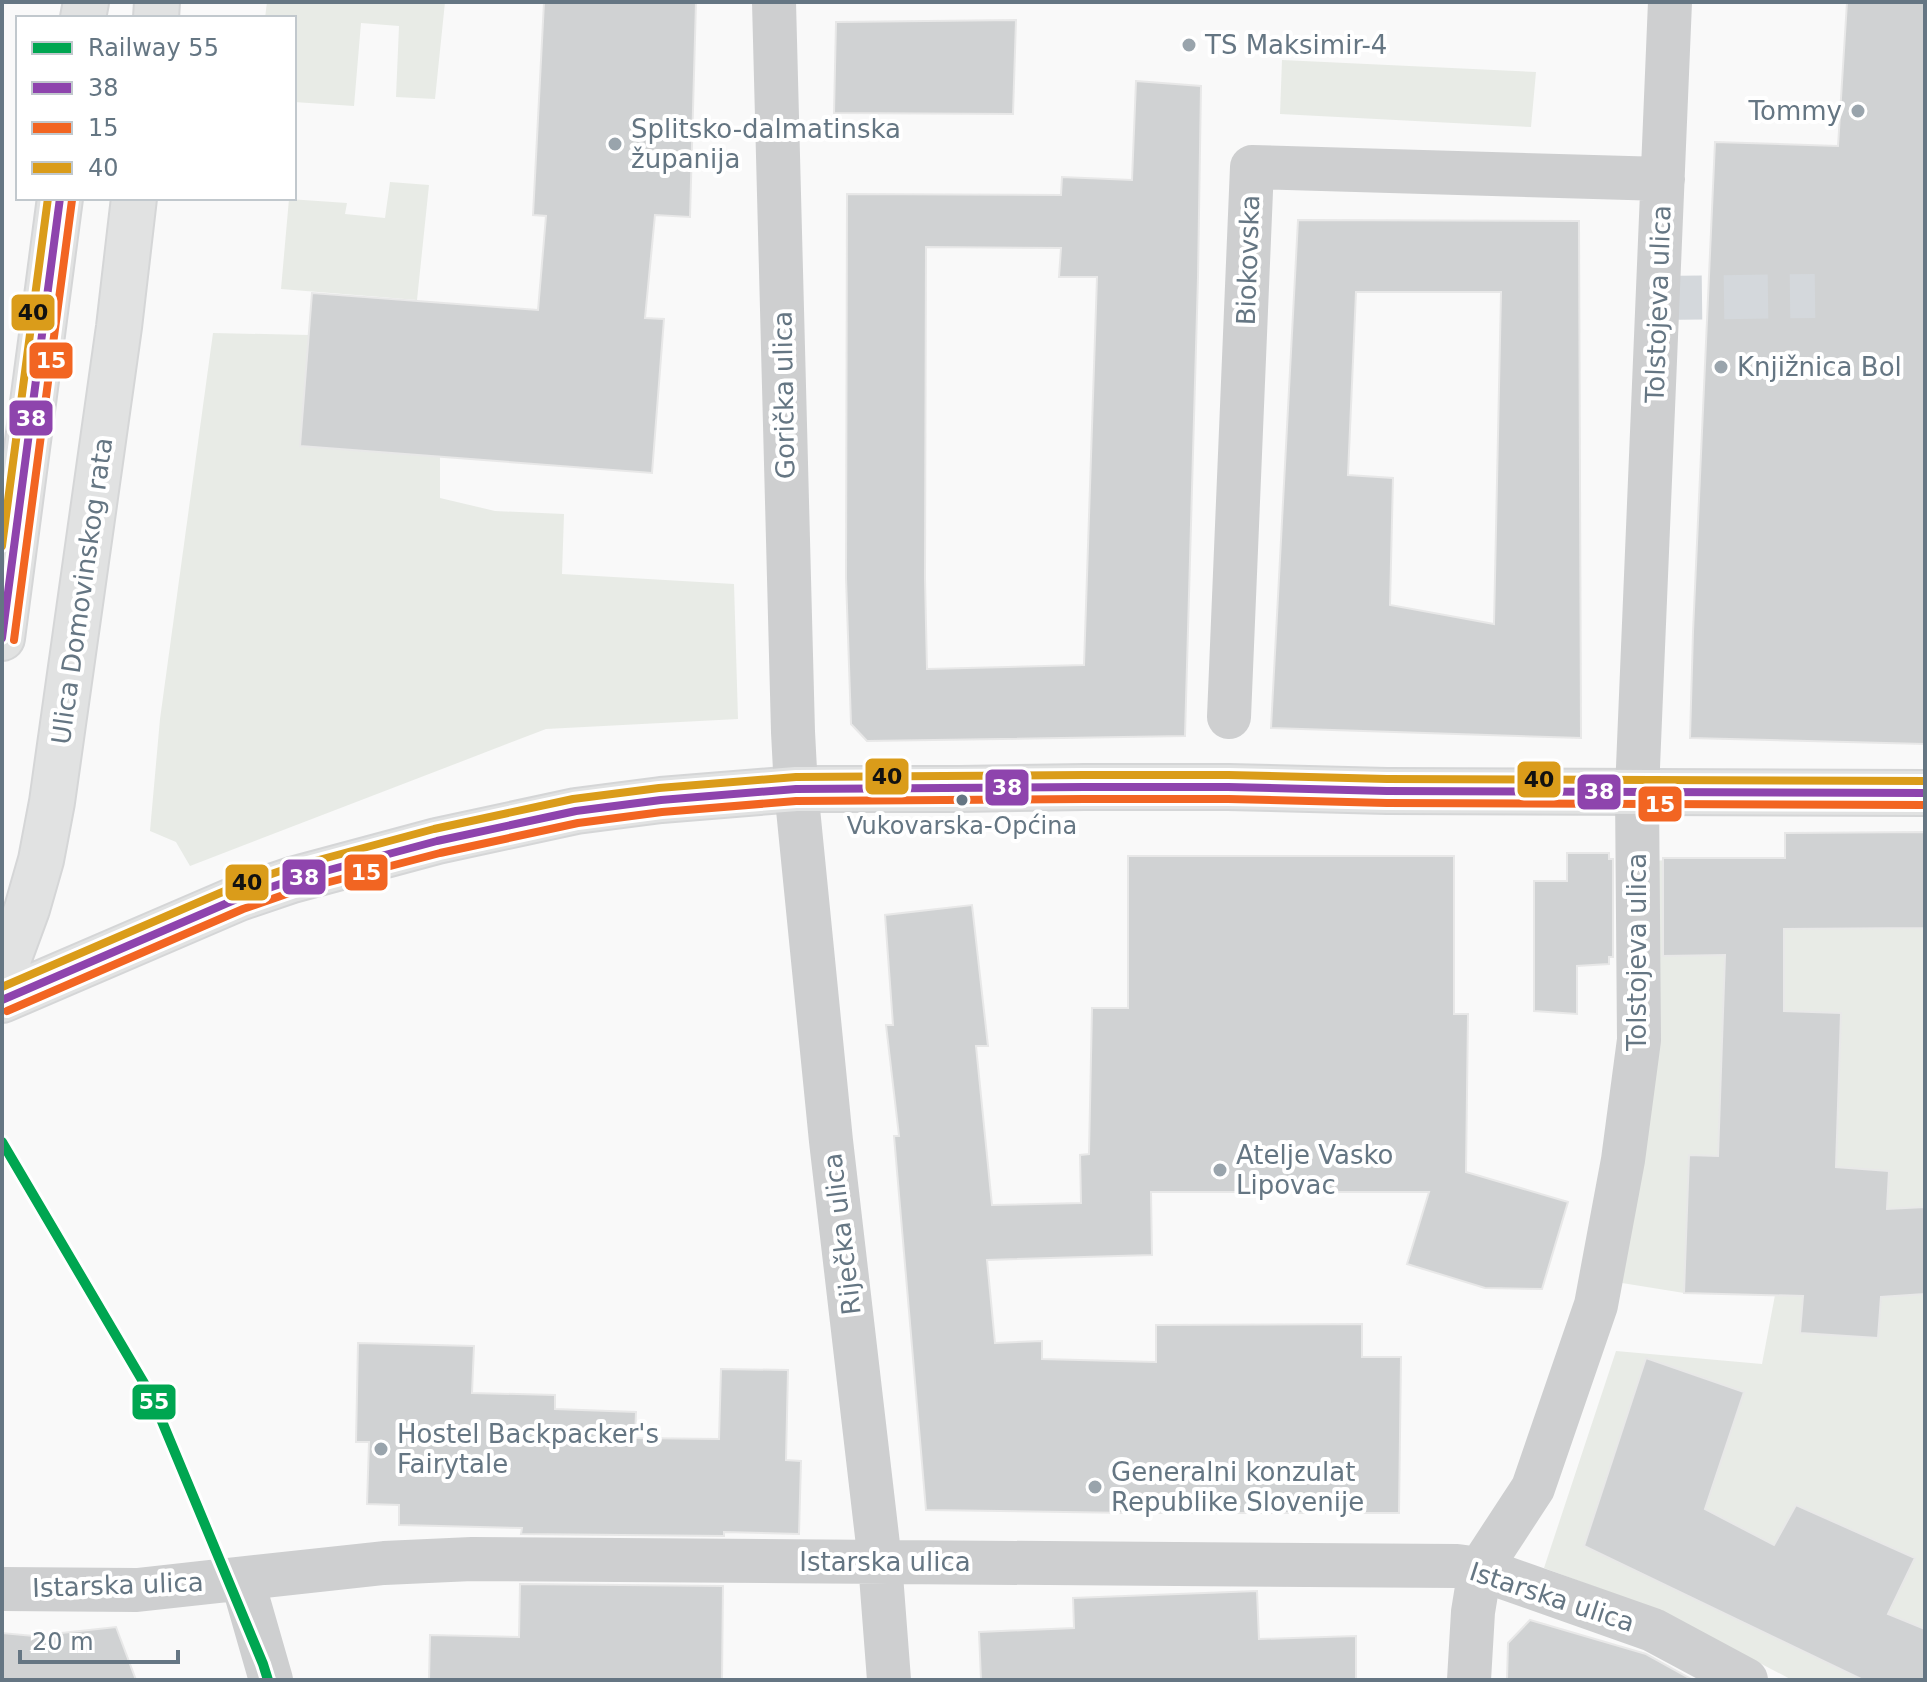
<svg xmlns="http://www.w3.org/2000/svg" width="1927" height="1682" viewBox="0 0 1927 1682" font-family="'DejaVu Sans',sans-serif">
	<style>
		.green { fill: #e8ebe6; fill-rule: evenodd }
		.building { fill: #d0d2d3; stroke: #e8e8e8; stroke-width: 2; fill-rule: evenodd }
		.lines { fill: none; stroke-linecap: round; stroke-linejoin: round }
		.street-tunnel { stroke: #d4d8dc; stroke-width: 44; stroke-dasharray: 44 22; stroke-linecap: butt }
		.secondary-casing { stroke: #d5d6d7; stroke-width: 48 }
		.street { stroke: #cecfd0; stroke-width: 44 }
		.secondary { stroke: #e1e2e2; stroke-width: 44 }
		.bus-1-casing { stroke: #fff; stroke-width: 14 }
		.bus-2-casing { stroke: #fff; stroke-width: 14 }
		.bus-3-casing { stroke: #fff; stroke-width: 14 }
		.bus-1 { stroke: #8e44ad; stroke-width: 8 }
		.bus-2 { stroke: #f26522; stroke-width: 8 }
		.bus-3 { stroke: #da9c1a; stroke-width: 8 }
		.rail-1-casing { stroke: #fff; stroke-width: 16 }
		.rail-1 { stroke: #00a651; stroke-width: 10 }
		.poi-dot { fill: #99a4ac; stroke: #fff; stroke-width: 3 }
		.bus-dot { fill: #657683; stroke: #fff; stroke-width: 3 }
		.labels { text-anchor: middle; dominant-baseline: central; stroke-width: 8; stroke-linejoin: round; paint-order: stroke }
		.bus-label { font-size: 24px; fill: #657683; stroke: #fff }
		.poi-label { font-size: 26px; fill: #657683; stroke: #fff; text-anchor: start }
		.street-label { font-size: 26px; fill: #657683; stroke: #fff }
		.line-badge { stroke: #fff; stroke-width: 3 }
		.badge-label { font-size: 22px; text-anchor: middle; font-weight: bold; fill: #fff }
		.pale-badge-label { font-size: 22px; text-anchor: middle; font-weight: bold; fill: #111 }
	</style>
	<rect width="100%" height="100%" fill="#f9f9f9"/>
	<!-- green -->
	<path class="green" d="M 267,2 L 445,2 L 435,99 L 396,97 L 399,26 L 361,23 L 354,106 L 294,102 L 294,18 L 265,18 Z
		M 1282,60 L 1536,72 L 1531,127 L 1280,114 Z
		M 390,182 L 429,185 L 417,300 L 281,289 L 289,199 L 347,203 L 345,214 L 385,218 Z
		M 213,333 L 309,335 L 440,456 L 440,498 L 495,511 L 564,514 L 562,574 L 734,584 L 738,719 L 546,729 L 190,866 L 176,842 L 150,831 L 160,719 Z
		M 1687,858 L 1688,956 L 1783,955 L 1784,929 L 1925,928 L 1925,1207 L 1919,1208 L 1923,1294 L 1925,1295 L 1925,1629 L 1888,1614 L 1915,1558 L 1796,1506 L 1774,1545 L 1705,1509 L 1744,1393 L 1647,1359 L 1584,1546 L 1863,1680 L 1792,1680 L 1663,1612 L 1544,1568 L 1616,1351 L 1762,1364 L 1775,1295 L 1684,1293 L 1622,1283 L 1655,861 ZM 1841,1014 L 1838,1123 L 1720,1119 ZM 1794,1164 L 1889,1171 L 1882,1266 Z"/>
	<!-- building -->
	<path class="building" d="M 544,2 L 696,2 L 690,217 L 655,215 L 645,318 L 664,319 L 652,473 L 300,446 L 312,293 L 538,310 L 546,216 L 533,215 Z
		M 1847,2 L 1925,2 L 1925,744 L 1690,738 L 1693,632 L 1715,142 L 1838,146 Z
		M 1016,20 L 1013,114 L 834,113 L 836,22 Z
		M 1136,81 L 1201,86 L 1198,277 L 1185,736 L 867,741 L 851,724 L 846,578 L 847,194 L 1061,195 L 1062,177 L 1132,180 ZM 926,247 L 1061,248 L 1059,277 L 1097,277 L 1084,665 L 927,669 L 925,578 Z
		M 1298,220 L 1579,221 L 1581,738 L 1271,728 ZM 1356,292 L 1501,292 L 1494,624 L 1390,605 L 1393,478 L 1348,475 Z
		M 1925,832 L 1925,928 L 1784,929 L 1784,1011 L 1841,1013 L 1836,1167 L 1889,1171 L 1887,1209 L 1925,1207 L 1925,1294 L 1881,1297 L 1878,1338 L 1800,1333 L 1803,1296 L 1684,1293 L 1689,1155 L 1718,1156 L 1725,955 L 1663,956 L 1663,858 L 1785,858 L 1785,833 Z
		M 1567,853 L 1609,853 L 1609,859 L 1613,859 L 1613,957 L 1609,957 L 1609,964 L 1577,966 L 1577,1014 L 1534,1011 L 1534,881 L 1567,881 Z
		M 1128,856 L 1454,856 L 1454,1014 L 1468,1014 L 1466,1172 L 1568,1202 L 1542,1289 L 1485,1288 L 1407,1264 L 1429,1192 L 1151,1192 L 1152,1255 L 987,1260 L 995,1343 L 1042,1341 L 1042,1359 L 1156,1362 L 1156,1325 L 1362,1324 L 1362,1357 L 1401,1357 L 1399,1513 L 1131,1513 L 926,1510 L 894,1136 L 899,1136 L 886,1025 L 893,1025 L 885,915 L 972,905 L 988,1046 L 976,1046 L 992,1205 L 1081,1203 L 1080,1155 L 1089,1154 L 1092,1008 L 1128,1008 Z
		M 358,1343 L 474,1346 L 472,1393 L 555,1395 L 555,1409 L 636,1412 L 635,1438 L 719,1439 L 721,1369 L 788,1370 L 786,1460 L 801,1461 L 799,1534 L 724,1532 L 724,1536 L 521,1534 L 522,1528 L 399,1525 L 399,1505 L 367,1504 L 369,1442 L 356,1442 Z
		M 1646,1358 L 1744,1392 L 1705,1509 L 1774,1545 L 1796,1505 L 1915,1558 L 1888,1614 L 1925,1629 L 1925,1680 L 1863,1680 L 1584,1546 Z
		M 520,1584 L 723,1586 L 722,1680 L 429,1680 L 430,1635 L 519,1637 Z
		M 1257,1591 L 1259,1639 L 1356,1636 L 1356,1680 L 981,1680 L 979,1632 L 1074,1628 L 1073,1598 Z
		M 1530,1620 L 1646,1654 L 1693,1680 L 1507,1680 L 1508,1643 Z
		M 116,1627 L 136,1680 L 2,1680 L 2,1633 L 34,1636 Z"/>
	<g class="lines">
		<!-- street-tunnel -->
		<path class="street-tunnel" d="M 1658,298 L 1815,296"/>
		<!-- secondary casing -->
		<g class="secondary-casing">
			<path id="secondary" d="M 83,18 L 86,2
				M 156,18 L 157,2
				M 2,638 L 60,198
				M 2,977 L 27,909 L 41,860 L 52,802 L 119,327 L 134,198
				M 2,1000 L 239,898 L 292,880 L 437,841 L 576,811 L 661,800 L 796,789 L 959,789 L 1085,787 L 1228,787 L 1387,791 L 1925,793"/>
		</g>
		<!-- street -->
		<path class="street" d="M 774,2 L 793,732 L 796,789 L 831,1141 L 880,1562 L 889,1680
			M 1229,717 L 1252,167 L 1663,179
			M 242,1579 L 271,1680
			M 2,1589 L 137,1590 L 384,1563 L 472,1559 L 1457,1566 L 1480,1569 L 1653,1630 L 1746,1680
			M 1469,1680 L 1473,1612 L 1480,1569 L 1533,1488 L 1596,1305 L 1623,1160 L 1639,1040 L 1637,791 L 1670,2"/>
		<!-- secondary -->
		<use href="#secondary" class="secondary"/>
		<!-- bus-1 casing -->
		<g class="bus-1-casing">
			<path id="bus-1" d="M 2,638 L 60,198
				M 2,1000 L 239,898 L 292,880 L 437,841 L 576,811 L 661,800 L 796,789 L 1085,787 L 1228,787 L 1387,791 L 1925,793"/>
		</g>
		<!-- bus-2 casing -->
		<g class="bus-2-casing">
			<path id="bus-2" d="M 14,640 L 72,200
				M 7,1011 L 243,909 L 295,891 L 440,853 L 578,823 L 662,812 L 796,801 L 1085,799 L 1228,799 L 1387,803 L 1925,805"/>
		</g>
		<!-- bus-3 casing -->
		<g class="bus-3-casing">
			<path id="bus-3" d="M 2,546 L 48,198
				M 2,987 L 234,887 L 289,868 L 434,829 L 573,799 L 659,788 L 796,777 L 1085,775 L 1228,775 L 1387,779 L 1925,781"/>
		</g>
		<!-- bus-1 -->
		<use href="#bus-1" class="bus-1"/>
		<!-- bus-2 -->
		<use href="#bus-2" class="bus-2"/>
		<!-- bus-3 -->
		<use href="#bus-3" class="bus-3"/>
		<!-- rail-1 casing -->
		<g class="rail-1-casing">
			<path id="rail-1" d="M 2,1142 L 151,1395 L 263,1664 L 268,1680"/>
		</g>
		<!-- rail-1 -->
		<use href="#rail-1" class="rail-1"/>
	</g>
	<!-- markers -->
	<g class="poi-dot">
		<circle cx="1189" cy="45" r="8"/>
		<circle cx="1858" cy="111" r="8"/>
		<circle cx="615" cy="144" r="8"/>
		<circle cx="1721" cy="367" r="8"/>
		<circle cx="1220" cy="1170" r="8"/>
		<circle cx="381" cy="1449" r="8"/>
		<circle cx="1095" cy="1487" r="8"/>
	</g>
	<circle class="bus-dot" cx="962" cy="800" r="7"/>
	<g class="labels">
		<!-- bus labels -->
		<g class="bus-label">
			<text x="962" y="826">Vukovarska-Općina</text>
		</g>
		<!-- poi labels -->
		<g class="poi-label">
			<text x="1205" y="45">TS Maksimir-4</text>
			<text x="1842" y="111" text-anchor="end">Tommy</text>
			<text x="631" y="129">Splitsko-dalmatinska<tspan x="631" dy="30">županija</tspan></text>
			<text x="1737" y="367">Knjižnica Bol</text>
			<text x="1236" y="1155">Atelje Vasko<tspan x="1236" dy="30">Lipovac</tspan></text>
			<text x="397" y="1434">Hostel Backpacker's<tspan x="397" dy="30">Fairytale</tspan></text>
			<text x="1111" y="1472">Generalni konzulat<tspan x="1111" dy="30">Republike Slovenije</tspan></text>
		</g>
		<!-- street labels -->
		<g class="street-label">
			<text transform="translate(1248 260) rotate(-88)">Biokovska</text>
			<text transform="translate(1658 304) rotate(-88)">Tolstojeva ulica</text>
			<text transform="translate(784 395) rotate(-91)">Gorička ulica</text>
			<text transform="translate(82 591) rotate(-82)">Ulica Domovinskog rata</text>
			<text transform="translate(1637 952) rotate(-90)">Tolstojeva ulica</text>
			<text transform="translate(842 1234) rotate(-97)">Riječka ulica</text>
			<text x="885" y="1562">Istarska ulica</text>
			<text transform="translate(118 1585) rotate(-2)">Istarska ulica</text>
			<text transform="translate(1552 1597) rotate(18)">Istarska ulica</text>
		</g>
	</g>
	<g class="line-badge">
		<rect x="10" y="293" width="46" height="39" rx="8" fill="#da9c1a"/>
		<rect x="28" y="341" width="46" height="39" rx="8" fill="#f26522"/>
		<rect x="8" y="399" width="46" height="38" rx="8" fill="#8e44ad"/>
		<rect x="864" y="757" width="46" height="39" rx="8" fill="#da9c1a"/>
		<rect x="1516" y="760" width="46" height="39" rx="8" fill="#da9c1a"/>
		<rect x="984" y="768" width="46" height="39" rx="8" fill="#8e44ad"/>
		<rect x="1576" y="773" width="46" height="38" rx="8" fill="#8e44ad"/>
		<rect x="1637" y="785" width="46" height="38" rx="8" fill="#f26522"/>
		<rect x="343" y="853" width="46" height="39" rx="8" fill="#f26522"/>
		<rect x="281" y="858" width="46" height="38" rx="8" fill="#8e44ad"/>
		<rect x="224" y="863" width="46" height="39" rx="8" fill="#da9c1a"/>
		<rect x="131" y="1383" width="46" height="38" rx="8" fill="#00a651"/>
	</g>
	<g class="badge-label">
		<text x="51" y="368">15</text>
		<text x="31" y="426">38</text>
		<text x="1007" y="795">38</text>
		<text x="1599" y="799">38</text>
		<text x="1660" y="812">15</text>
		<text x="366" y="880">15</text>
		<text x="304" y="885">38</text>
		<text x="154" y="1409">55</text>
	</g>
	<g class="pale-badge-label">
		<text x="33" y="320">40</text>
		<text x="887" y="784">40</text>
		<text x="1539" y="787">40</text>
		<text x="247" y="890">40</text>
	</g>
	<!-- border -->
	<rect width="1927" height="1682" fill="none" stroke="#657683" stroke-width="8"/>
	<!-- legend -->
	<rect x="16" y="16" width="280" height="184" fill="#ffffff" stroke="#c1c8cd" stroke-width="2"/>
	<rect x="32" y="42" width="40" height="12" fill="#00a651" stroke="#c1c8cd" stroke-width="2"/>
	<text x="88" y="56" font-size="24" fill="#657683">Railway 55</text>
	<rect x="32" y="82" width="40" height="12" fill="#8e44ad" stroke="#c1c8cd" stroke-width="2"/>
	<text x="88" y="96" font-size="24" fill="#657683">38</text>
	<rect x="32" y="122" width="40" height="12" fill="#f26522" stroke="#c1c8cd" stroke-width="2"/>
	<text x="88" y="136" font-size="24" fill="#657683">15</text>
	<rect x="32" y="162" width="40" height="12" fill="#da9c1a" stroke="#c1c8cd" stroke-width="2"/>
	<text x="88" y="176" font-size="24" fill="#657683">40</text>
	<!-- scale -->
	<path d="M20 1650v12h158v-12" fill="none" stroke="#657683" stroke-width="4"/>
	<text x="32" y="1650" font-size="24" fill="#657683" stroke="#ffffff" stroke-width="6" paint-order="stroke">20 m</text>
</svg>
